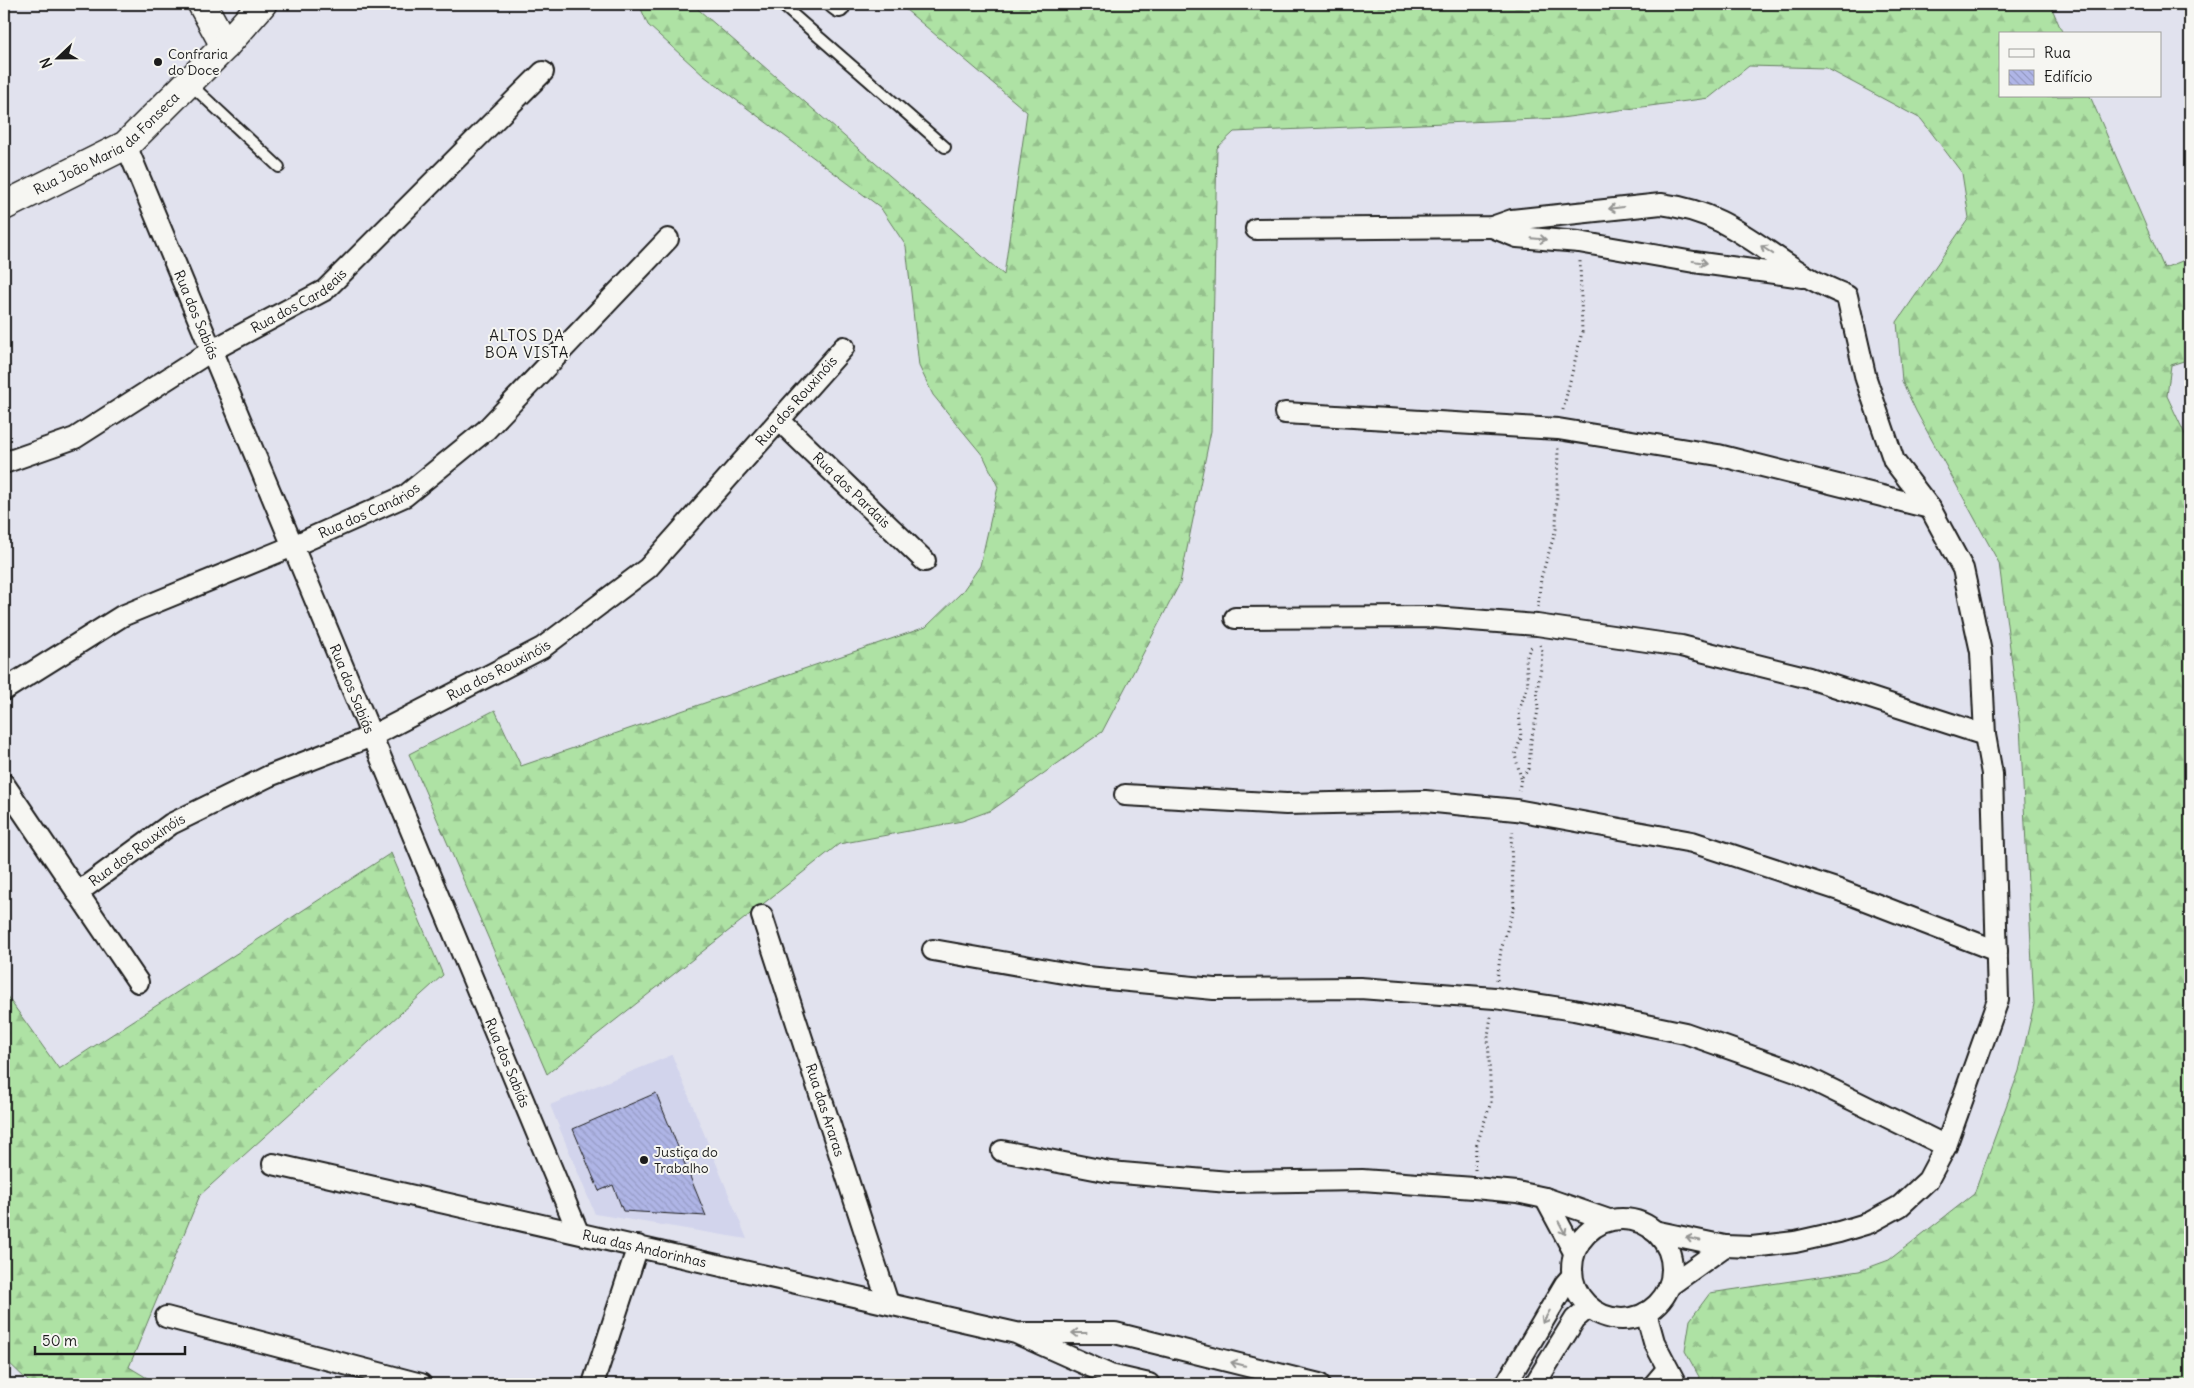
<svg xmlns="http://www.w3.org/2000/svg" width="2194" height="1388" viewBox="0 0 2194 1388" font-family="Delius,sans-serif">
	<style>
		.built { fill: #d2d4ec }
		.forest { fill: url(#forest-firs); stroke: #657f60 }
		.building { fill: url(#building-back-hatch); stroke: #1c1c1c }
		.lines { fill: none; stroke-linecap: round; stroke-linejoin: round }
		.lane-casing { stroke: #1c1c1c; stroke-width: 14 }
		.street-casing { stroke: #1c1c1c; stroke-width: 24 }
		.secondary-casing { stroke: #1c1c1c; stroke-width: 31 }
		.path { stroke: #1c1c1c; stroke-width: 3; stroke-dasharray: 1 4; stroke-linecap: butt }
		.lane { stroke: #f6f6f2; stroke-width: 10 }
		.street { stroke: #f6f6f2; stroke-width: 20 }
		.secondary { stroke: #f6f6f2; stroke-width: 28 }
		.oneway { stroke: #949492 }
		.poi-dot { fill: #1c1c1c; stroke: #f6f6f2; stroke-width: 2 }
		.labels { text-anchor: middle; dominant-baseline: central; stroke-width: 4; stroke-linejoin: round; paint-order: stroke }
		.poi-label { font-size: 14px; fill: #1c1c1c; stroke: #f6f6f2; text-anchor: start }
		.street-label { font-size: 14px; fill: #1c1c1c; stroke: #f6f6f2 }
		.neighbourhood-label { font-size: 15px; letter-spacing: 1px; fill: #1c1c1c; stroke: #f6f6f2 }
	</style>
	<defs>
		<pattern id="forest-firs" width="22" height="20" patternUnits="userSpaceOnUse" patternTransform="scale(1.25)"><rect width="22" height="20" fill="#aee2a4"/><path d="M5 1l3.5 6h-7zM16 11l3.5 6h-7z" fill="#95c18d"/></pattern>
		<pattern id="building-back-hatch" width="6" height="6" patternUnits="userSpaceOnUse" patternTransform="scale(1.25)"><rect width="6" height="6" fill="#afb5e6"/><path d="M-1 5l2 2M0 0l6 6M5-1l2 2" fill="none" stroke="#969bc5"/></pattern>
	</defs>
	<rect width="100%" height="100%" fill="#e1e2ee"/>
	<filter id="ink" filterUnits="userSpaceOnUse"><feTurbulence type="fractalNoise" baseFrequency=".02" numOctaves="2"/><feDisplacementMap in="SourceGraphic" scale="10" xChannelSelector="R" yChannelSelector="G"/><feConvolveMatrix kernelMatrix="1 2 1 2 8 2 1 2 1" color-interpolation-filters="sRGB"/></filter>
	<g filter="url(#ink)">
		<!-- built -->
		<path class="built" d="M 672,1055 L 747,1239 L 595,1214 L 550,1105 Z"/>
		<!-- forest -->
		<path class="forest" d="M 639,4 L 692,4 L 1004,275 L 1027,112 L 899,4 L 2050,4 L 2063,34 L 2000,34 L 2000,96 L 2090,96 L 2164,268 L 2190,258 L 2190,359 L 2171,365 L 2167,396 L 2190,445 L 2190,1384 L 1703,1384 L 1685,1351 L 1690,1320 L 1710,1293 L 1859,1271 L 1889,1260 L 1974,1194 L 2019,1071 L 2034,1004 L 2020,725 L 1999,563 L 1916,411 L 1902,381 L 1897,322 L 1969,218 L 1962,173 L 1921,119 L 1826,68 L 1749,66 L 1709,98 L 1561,118 L 1234,132 L 1217,148 L 1211,431 L 1180,583 L 1102,732 L 992,810 L 962,821 L 839,844 L 547,1074 L 409,754 L 495,710 L 521,766 L 926,627 L 962,592 L 980,566 L 998,487 L 984,457 L 933,395 L 919,366 L 906,246 L 880,207 L 704,76 L 648,25 Z
			M 391,853 L 443,975 L 200,1195 L 129,1367 L 157,1384 L 31,1384 L 4,1358 L 4,992 L 59,1069 Z"/>
		<!-- building -->
		<path class="building" d="M 656,1093 L 706,1216 L 623,1211 L 613,1185 L 599,1191 L 573,1129 Z"/>
		<g class="lines">
			<!-- lane casing -->
			<g class="lane-casing">
				<path id="lane" d="M 781,4 L 945,147
					M 189,83 L 279,167
					M 1648,1384 L 1665,1364"/>
			</g>
			<!-- street casing -->
			<g class="street-casing">
				<g id="street">
					<path d="M 835,4 L 839,7"/>
					<path id="s1" d="M 126,145 L 578,1232"/>
					<path d="M 1492,227 L 1517,237 L 1579,242 L 1694,262 L 1803,277"/>
					<path d="M 1256,229 L 1492,227 L 1512,220 L 1661,204 C 1725,212 1753,244 1806,276 C 1819,284 1834,290 1847,296 L 1866,379 L 1894,461 L 1930,508 L 1963,569 L 1981,652 L 1985,735 L 1992,774 L 1998,1000 L 1946,1146 L 1928,1180 L 1900,1206 L 1869,1223 L 1839,1232 L 1795,1242 L 1752,1247 L 1725,1246"/>
					<path d="M 1285,413 L 1558,429 L 1718,455 L 1930,508"/>
					<path id="s2" d="M 779,420 L 925,561"/>
					<path id="s3" d="M 4,463 L 75,438 L 211,351 L 325,290 L 543,72"/>
					<path d="M 1235,618 L 1433,617 L 1537,625 L 1681,646 L 1809,678 L 1985,735"/>
					<path id="s4" d="M 4,690 L 122,616 L 293,546 L 405,496 L 486,430 L 668,239"/>
					<path d="M 4,784 L 138,982"/>
					<path d="M 1125,795 L 1286,804 L 1425,801 L 1516,810 L 1692,842 L 1839,890 L 1997,951"/>
					<path id="s5" d="M 77,893 L 171,824 L 269,776 L 372,736 L 542,648 L 648,568 L 844,347"/>
					<path id="s6" d="M 762,916 L 888,1303"/>
					<path d="M 933,950 L 1087,977 L 1214,989 L 1360,988 L 1495,998 L 1574,1010 L 1685,1033 L 1796,1072 L 1946,1146"/>
					<path d="M 1002,1151 L 1110,1172 L 1229,1182 L 1362,1180 L 1474,1188 L 1517,1192 L 1545,1198"/>
					<path id="s7" d="M 273,1164 L 1016,1333 L 1110,1375 L 1149,1384"/>
					<circle cx="1622" cy="1269" r="50"/>
					<path d="M 1654,1231 L 1725,1246 L 1669,1286"/>
					<path d="M 1574,1252 L 1545,1198 L 1609,1220"/>
					<path d="M 1646,1313 L 1654,1342 L 1676,1384"/>
					<path d="M 166,1317 L 421,1384"/>
					<path d="M 1023,1333 L 1115,1333 L 1319,1384"/>
					<path d="M 593,1384 L 638,1246"/>
					<path d="M 1506,1384 L 1565,1284 L 1572,1276"/>
					<path d="M 1535,1384 L 1575,1319 L 1589,1307"/>
				</g>
			</g>
			<!-- secondary casing -->
			<g class="secondary-casing">
				<g id="secondary">
					<path d="M 202,4 L 225,46"/>
					<path id="s8" d="M 4,206 L 126,145 L 225,46 L 262,4"/>
				</g>
			</g>
			<!-- path -->
			<path class="path" d="M 1563,410 L 1582,332 L 1580,261
				M 1538,607 L 1541,578 L 1556,529 L 1558,448
				M 1521,778 L 1515,755 L 1521,738 L 1519,710 L 1528,685 L 1526,659 L 1530,648 L 1534,645
				M 1519,791 L 1521,778 L 1529,769 L 1531,740 L 1538,711 L 1537,691 L 1541,668 L 1542,650 L 1540,645
				M 1497,980 L 1501,950 L 1514,907 L 1511,845 L 1513,829
				M 1475,1170 L 1476,1147 L 1491,1102 L 1488,1036 L 1491,1016"/>
			<!-- lane -->
			<use href="#lane" class="lane"/>
			<!-- street -->
			<use href="#street" class="street"/>
			<!-- secondary -->
			<use href="#secondary" class="secondary"/>
		</g>
		<!-- one-way arrows -->
		<defs><path id="oneway-shaft" d="M-6 0H5M1.5-3L5.5 0L1.5 3" fill="none" stroke-width="1.6" stroke-linecap="round" stroke-linejoin="round" transform="scale(1.25)"/></defs>
		<g class="oneway">
			<use href="#oneway-shaft" transform="translate(1616 208) rotate(173)"/>
			<use href="#oneway-shaft" transform="translate(1539 239) rotate(5)"/>
			<use href="#oneway-shaft" transform="translate(1767 250) rotate(-146)"/>
			<use href="#oneway-shaft" transform="translate(1700 262) rotate(8)"/>
			<use href="#oneway-shaft" transform="translate(1562 1228) rotate(62)"/>
			<use href="#oneway-shaft" transform="translate(1693 1239) rotate(-168)"/>
			<use href="#oneway-shaft" transform="translate(1546 1317) rotate(120)"/>
			<use href="#oneway-shaft" transform="translate(1079 1333) rotate(180)"/>
			<use href="#oneway-shaft" transform="translate(1238 1364) rotate(-166)"/>
		</g>
	</g>
	<!-- markers -->
	<g class="poi-dot">
		<circle cx="158" cy="62" r="5"/>
		<circle cx="644" cy="1160" r="5"/>
	</g>
	<g class="labels">
		<!-- poi labels -->
		<g class="poi-label">
			<text x="168" y="54">Confraria<tspan x="168" dy="16">do Doce</tspan></text>
			<text x="654" y="1152">Justiça do<tspan x="654" dy="16">Trabalho</tspan></text>
		</g>
		<!-- street labels -->
		<g class="street-label">
			<text stroke="none"><textPath href="#s8" startOffset="121">Rua João Maria da Fonseca</textPath></text>
			<text stroke="none"><textPath href="#s3" startOffset="338">Rua dos Cardeais</textPath></text>
			<text stroke="none"><textPath href="#s1" startOffset="184">Rua dos Sabiás</textPath></text>
			<text stroke="none"><textPath href="#s5" startOffset="884">Rua dos Rouxinóis</textPath></text>
			<text stroke="none"><textPath href="#s2" startOffset="101">Rua dos Pardais</textPath></text>
			<text stroke="none"><textPath href="#s4" startOffset="408">Rua dos Canários</textPath></text>
			<text stroke="none"><textPath href="#s5" startOffset="479">Rua dos Rouxinóis</textPath></text>
			<text stroke="none"><textPath href="#s1" startOffset="589">Rua dos Sabiás</textPath></text>
			<text stroke="none"><textPath href="#s5" startOffset="74">Rua dos Rouxinóis</textPath></text>
			<text stroke="none"><textPath href="#s1" startOffset="994">Rua dos Sabiás</textPath></text>
			<text stroke="none"><textPath href="#s6" startOffset="204">Rua das Araras</textPath></text>
			<text stroke="none"><textPath href="#s7" startOffset="381">Rua das Andorinhas</textPath></text>
		</g>
		<!-- neighbourhood labels -->
		<g class="neighbourhood-label">
			<text x="527" y="335">ALTOS DA<tspan x="527" dy="17">BOA VISTA</tspan></text>
		</g>
	</g>
	<!-- margin -->
	<rect width="2194" height="1388" fill="none" stroke="#f6f6f2" stroke-width="20"/>
	<rect x="10" y="10" width="2174" height="1368" fill="none" stroke="#1c1c1c" stroke-width="2" filter="url(#ink)"/>
	<!-- legend -->
	<rect x="1999" y="32" width="162" height="65" fill="#f6f6f2" stroke="#9f9f9c"/>
	<rect x="2009" y="49" width="25" height="8" fill="#f6f6f2" stroke="#9f9f9c"/>
	<text x="2044" y="58" font-size="15" fill="#1c1c1c">Rua</text>
	<rect x="2009" y="70" width="25" height="15" fill="url(#building-back-hatch)" stroke="#9f9f9c"/>
	<text x="2044" y="82" font-size="15" fill="#1c1c1c">Edifício</text>
	<!-- north arrow -->
	<g transform="translate(58 58) rotate(248)" stroke="#f6f6f2" stroke-width="4" paint-order="stroke">
	<path d="M0-4L9 19L0 12L-9 19Z" fill="#1c1c1c"/>
	<text y="-8" font-size="14" font-weight="bold" text-anchor="middle" fill="#1c1c1c">N</text>
	</g>
	<!-- scale -->
	<path d="M35 1346v8h150v-8" fill="none" stroke="#1c1c1c" stroke-width="2.5"/>
	<text x="42" y="1346" font-size="15" fill="#1c1c1c" stroke="#f6f6f2" stroke-width="4" paint-order="stroke">50 m</text>
</svg>
